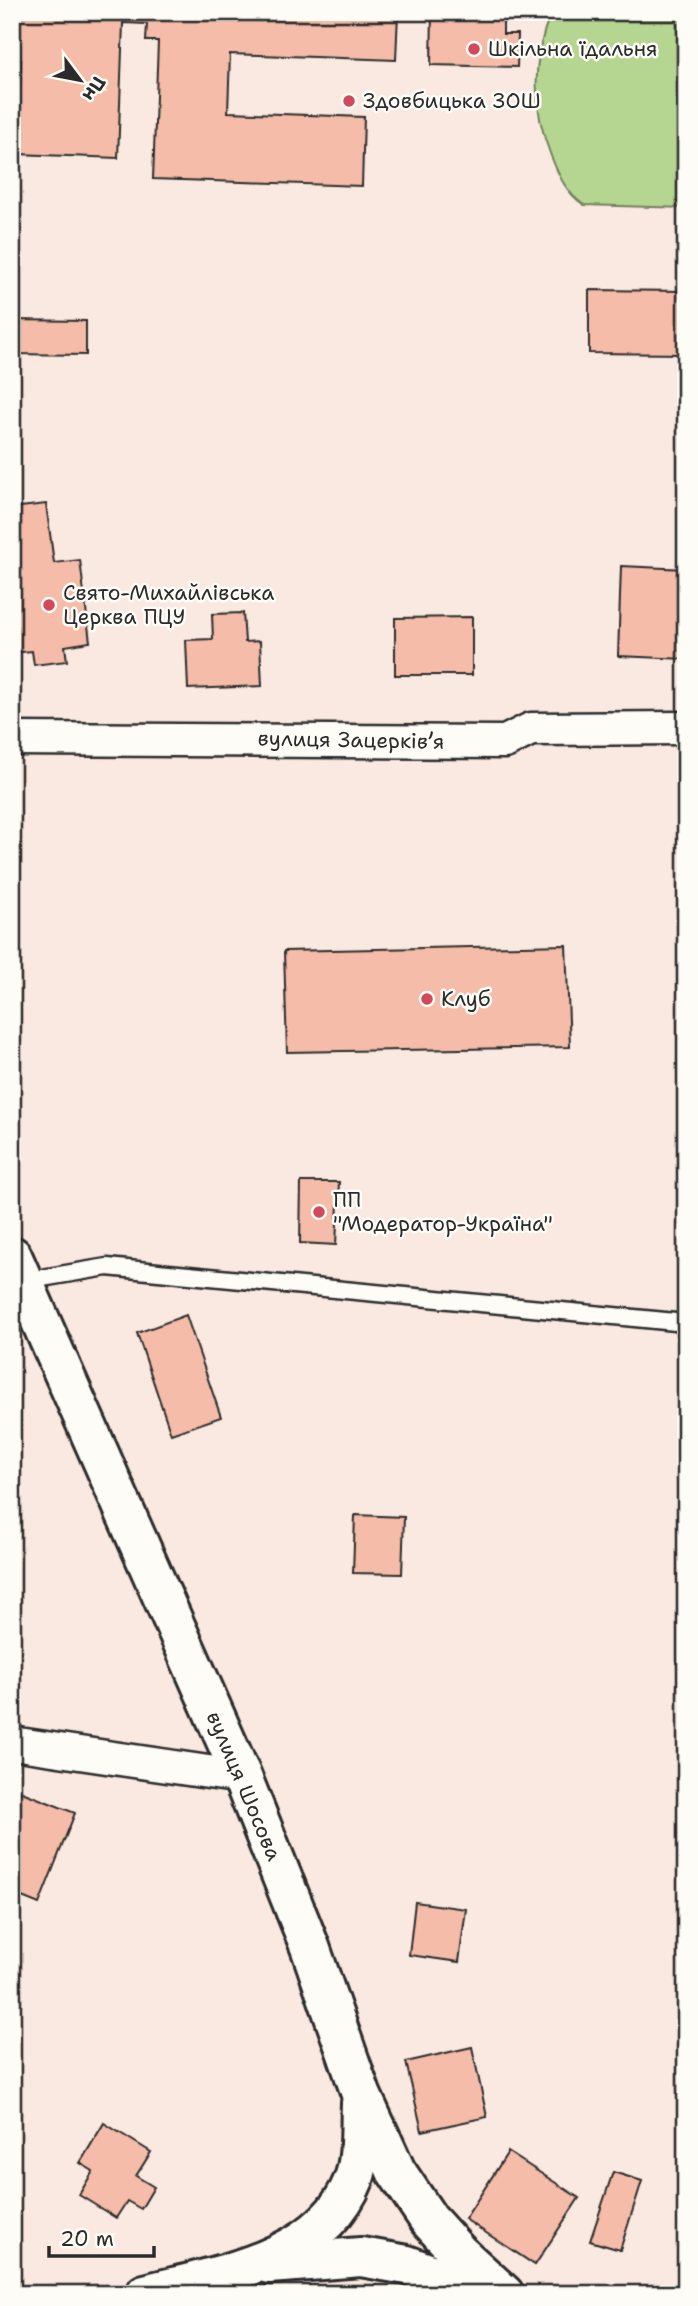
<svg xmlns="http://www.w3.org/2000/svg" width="698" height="2306" viewBox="0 0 698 2306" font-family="'Shantell Sans',sans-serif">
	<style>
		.green { fill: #b4d690; stroke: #70805e; stroke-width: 2 }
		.building { fill: #f4bca9; stroke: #2b2b2b; stroke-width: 2 }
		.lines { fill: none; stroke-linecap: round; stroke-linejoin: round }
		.lane-casing { stroke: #2b2b2b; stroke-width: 21 }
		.street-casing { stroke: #2b2b2b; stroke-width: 37 }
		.secondary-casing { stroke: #2b2b2b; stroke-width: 44 }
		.lane { stroke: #fdfcf7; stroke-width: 16 }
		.street { stroke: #fdfcf7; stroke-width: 32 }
		.secondary { stroke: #fdfcf7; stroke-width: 38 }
		.poi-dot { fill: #d1495b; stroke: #fdfcf7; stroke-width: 2.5 }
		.labels { text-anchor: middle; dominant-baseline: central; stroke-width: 5; stroke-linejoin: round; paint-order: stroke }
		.poi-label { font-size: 21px; fill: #2b2b2b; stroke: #fdfcf7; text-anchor: start }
		.street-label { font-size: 21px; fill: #2b2b2b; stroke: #fdfcf7 }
	</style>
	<rect width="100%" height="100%" fill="#fae9e0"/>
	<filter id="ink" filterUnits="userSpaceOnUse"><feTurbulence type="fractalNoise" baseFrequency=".0143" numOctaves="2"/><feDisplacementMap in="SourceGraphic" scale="14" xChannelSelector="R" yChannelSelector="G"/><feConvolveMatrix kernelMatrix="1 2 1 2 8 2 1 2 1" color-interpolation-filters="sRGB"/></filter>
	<g filter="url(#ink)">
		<!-- green -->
		<path class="green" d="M 551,12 L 686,12 L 686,208 L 584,205 C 566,193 559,176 551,156 C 532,108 531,61 551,12 Z"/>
		<!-- building -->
		<path class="building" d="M 12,12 L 398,12 L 396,60 L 230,54 L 228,112 L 364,117 L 362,186 L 153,179 L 158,41 L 146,41 L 147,24 L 123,23 L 118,158 L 17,154 L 21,60 L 12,60 Z
			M 432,12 L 503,12 L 503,34 L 518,34 L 517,67 L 431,65 Z
			M 589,290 L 686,291 L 686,354 L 589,353 Z
			M 12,320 L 86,321 L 86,355 L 12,354 Z
			M 46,504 L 54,563 L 80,560 L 90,642 L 65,646 L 67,661 L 34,665 L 32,651 L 12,653 L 12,508 Z
			M 621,566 L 686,569 L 686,659 L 618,656 Z
			M 243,613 L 245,642 L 260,641 L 262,686 L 188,689 L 186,640 L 213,639 L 212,614 Z
			M 472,617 L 472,675 L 395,675 L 395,618 Z
			M 566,945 L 570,1047 L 287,1052 L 284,951 Z
			M 301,1182 L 339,1182 L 336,1245 L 300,1243 Z
			M 186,1315 L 221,1417 L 171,1434 L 137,1333 Z
			M 355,1515 L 404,1517 L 402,1574 L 353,1573 Z
			M 17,1790 L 75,1813 L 39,1904 L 12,1893 L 12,1802 Z
			M 415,1902 L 466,1909 L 459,1962 L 409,1955 Z
			M 472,2047 L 487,2117 L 422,2131 L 406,2062 Z
			M 104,2123 L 151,2152 L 136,2176 L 154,2187 L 141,2209 L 127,2201 L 116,2218 L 79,2195 L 93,2171 L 80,2163 Z
			M 508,2152 L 579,2198 L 535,2265 L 465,2219 Z
			M 613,2172 L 642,2181 L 620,2250 L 590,2241 Z
			M 12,2246 L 19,2270 L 12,2272 Z
			M 686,2253 L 686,2294 L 675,2294 Z"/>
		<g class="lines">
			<!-- lane casing -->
			<g class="lane-casing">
				<path id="lane" d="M 24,1281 L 107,1267 L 686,1323"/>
			</g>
			<!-- street casing -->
			<g class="street-casing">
				<path id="street" d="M 12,739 L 505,742 L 531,729 L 686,728
					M 12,1743 L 242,1777"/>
			</g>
			<!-- secondary casing -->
			<g class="secondary-casing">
				<path id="secondary" d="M 12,1256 L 242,1777 L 310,1947 L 361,2094 L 396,2171 L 429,2220 L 459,2253 L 504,2294
					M 269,2264 L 361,2257 L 407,2265 L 484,2294
					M 145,2294 C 218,2275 323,2260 354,2179 C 362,2156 360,2127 361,2103"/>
			</g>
			<!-- lane -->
			<use href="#lane" class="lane"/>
			<!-- street -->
			<use href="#street" class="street"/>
			<!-- secondary -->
			<use href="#secondary" class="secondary"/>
		</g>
	</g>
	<!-- markers -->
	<g class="poi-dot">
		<circle cx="474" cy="49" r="7"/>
		<circle cx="349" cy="101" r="7"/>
		<circle cx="49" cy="605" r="7"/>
		<circle cx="427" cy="999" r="7"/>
		<circle cx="319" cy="1212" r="7"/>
	</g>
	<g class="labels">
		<!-- poi labels -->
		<g class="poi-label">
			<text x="488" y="49">Шкільна їдальня</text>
			<text x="363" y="101">Здовбицька ЗОШ</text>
			<text x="63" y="593">Свято-Михайлівська<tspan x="63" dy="24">Церква ПЦУ</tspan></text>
			<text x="441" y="999">Клуб</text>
			<text x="333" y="1200">ПП<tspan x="333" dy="24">"Модератор-Україна"</tspan></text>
		</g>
		<!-- street labels -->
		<g class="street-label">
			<text transform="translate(351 740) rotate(1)">вулиця Зацерківʼя</text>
			<text transform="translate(244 1786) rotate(67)">вулиця Шосова</text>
		</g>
	</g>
	<!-- margin -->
	<rect width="698" height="2306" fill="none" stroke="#fdfcf7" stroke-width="42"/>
	<rect x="21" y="21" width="656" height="2264" fill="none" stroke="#2b2b2b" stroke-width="2.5" filter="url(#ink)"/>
	<!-- north arrow -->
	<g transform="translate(80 80) rotate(122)" stroke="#fdfcf7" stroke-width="5" paint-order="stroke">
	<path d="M0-5L12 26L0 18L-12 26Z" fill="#2b2b2b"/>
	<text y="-10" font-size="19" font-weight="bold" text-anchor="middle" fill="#2b2b2b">Пн</text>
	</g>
	<!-- scale -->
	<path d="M49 2246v10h105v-10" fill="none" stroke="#2b2b2b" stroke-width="3.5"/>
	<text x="60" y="2246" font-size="21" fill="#2b2b2b" stroke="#fdfcf7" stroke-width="5" paint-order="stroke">20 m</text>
</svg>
